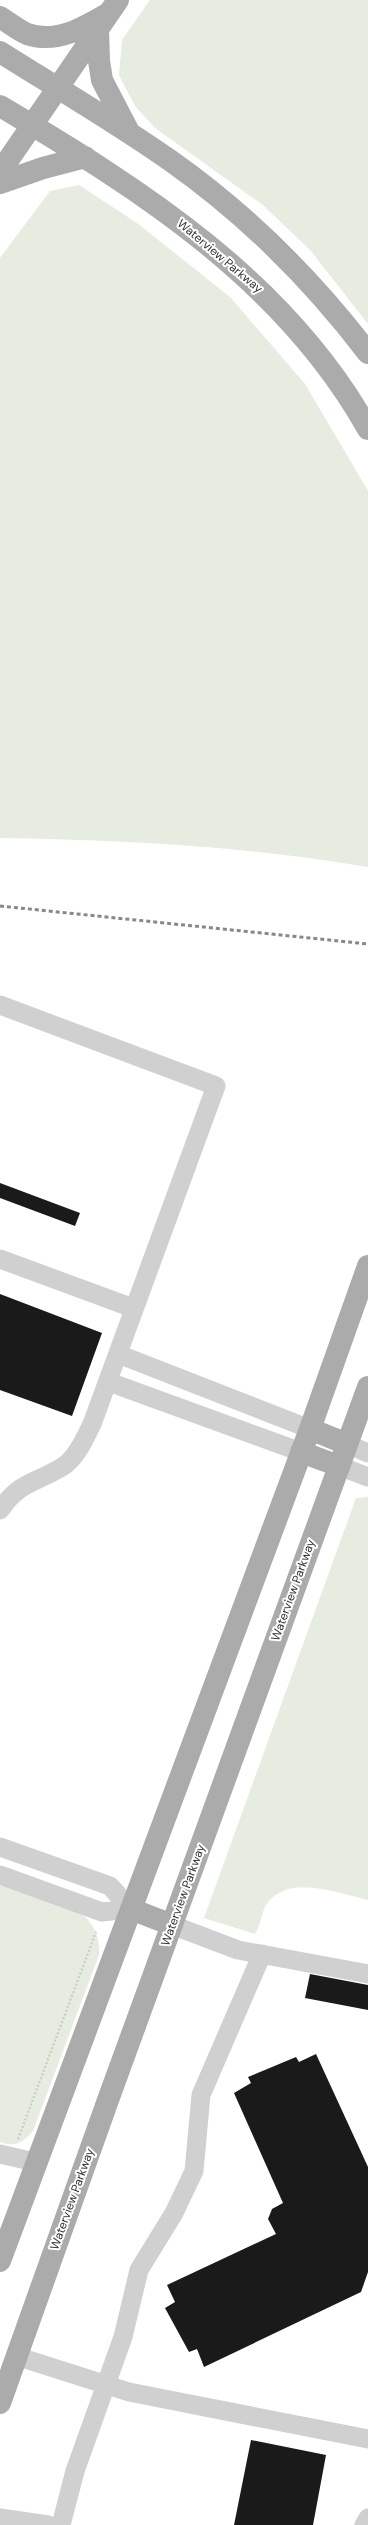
<svg xmlns="http://www.w3.org/2000/svg" width="368" height="2525" viewBox="0 0 368 2525" font-family="'DM Sans',sans-serif">
	<style>
		.green { fill: #e6ecdf }
		.building { fill: #1a1a1a }
		.lines { fill: none; stroke-linecap: round; stroke-linejoin: round }
		.path { stroke: #cdcdcd; stroke-width: 2.5; stroke-dasharray: 2 2; stroke-linecap: butt }
		.minor { stroke: #d0d0d0; stroke-width: 19 }
		.major { stroke: #ababab; stroke-width: 22 }
		.rail { stroke: #888; stroke-width: 3; stroke-dasharray: 4 3; stroke-linecap: butt }
		.labels { text-anchor: middle; dominant-baseline: central; stroke-width: 4; stroke-linejoin: round; paint-order: stroke }
		.street-label { font-size: 12px; fill: #333; stroke: #fff }
	</style>
	<rect width="100%" height="100%" fill="#fff"/>
	<!-- green -->
	<path class="green" d="M 150,0 L 368,0 L 368,324 L 311,251 L 264,206 L 155,128 L 135,106 L 119,75 L 122,40 Z
		M 79,185 L 137,223 L 230,297 L 305,384 L 368,491 L 368,867 C 246,846 123,840 0,838 L 0,258 L 50,191 Z
		M 368,1497 L 368,1900 C 340,1894 296,1876 272,1898 C 261,1907 262,1923 255,1934 L 204,1918 L 356,1498 Z
		M 0,1884 C 16,1890 72,1906 82,1914 C 95,1925 100,1938 99,1955 L 33,2131 C 24,2142 15,2148 0,2142 Z"/>
	<!-- building -->
	<path class="building" d="M 0,1183 L 80,1213 L 75,1226 L 0,1198 Z
		M 0,1294 L 102,1333 L 72,1416 L 0,1390 Z
		M 310,1974 L 368,1985 L 368,2010 L 305,1998 Z
		M 316,2054 L 368,2167 L 368,2272 L 361,2292 L 204,2367 L 197,2349 L 189,2352 L 165,2308 L 175,2302 L 167,2285 L 276,2234 L 268,2219 L 272,2209 L 283,2203 L 234,2093 L 251,2083 L 248,2077 L 296,2057 L 299,2062 Z
		M 251,2440 L 326,2455 L 313,2525 L 234,2525 Z"/>
	<g class="lines">
		<!-- path -->
		<path class="path" d="M 18,2139 L 96,1932"/>
		<!-- minor -->
		<path class="minor" d="M 0,1005 L 216,1086 L 92,1424 C 85,1438 76,1459 62,1467 C 34,1484 20,1481 0,1510
			M 0,1259 L 133,1308
			M 118,1354 L 310,1429
			M 109,1382 L 301,1452
			M 347,1444 L 368,1453
			M 339,1466 L 368,1477
			M 0,1847 L 110,1886 L 131,1909
			M 0,1875 L 102,1912 L 131,1909
			M 172,1925 L 238,1950 L 368,1974
			M 0,2154 L 35,2162
			M 16,2356 L 129,2392 L 368,2439
			M 0,2518 L 48,2525
			M 61,2525 L 75,2471 L 123,2337 L 139,2270 L 174,2213 L 194,2171 L 201,2095 L 262,1954
			M 364,2525 L 368,2518"/>
		<!-- major -->
		<path class="major" d="M 0,17 C 8,22 18,30 27,34 C 56,44 83,28 107,14
			M 98,28 L 99,61 L 102,80 L 129,132
			M 0,52 C 57,88 116,122 171,161 C 246,214 313,281 368,353
			M 0,106 C 142,190 285,281 368,429
			M 0,172 L 118,0
			M 0,183 L 43,168 L 85,157
			M 310,1429 L 347,1444
			M 301,1452 L 339,1466
			M 131,1909 L 172,1925
			M 0,2261 L 310,1429 L 368,1266
			M 0,2403 L 108,2100 L 368,1387"/>
		<!-- rail -->
		<path class="rail" d="M 0,906 L 368,944"/>
	</g>
	<g class="labels">
		<!-- street labels -->
		<g class="street-label">
			<text transform="translate(220 256) rotate(40)">Waterview Parkway</text>
			<text transform="translate(293 1590) rotate(-70)">Waterview Parkway</text>
			<text transform="translate(183 1895) rotate(-70)">Waterview Parkway</text>
			<text transform="translate(72 2199) rotate(-70)">Waterview Parkway</text>
		</g>
	</g>
</svg>
